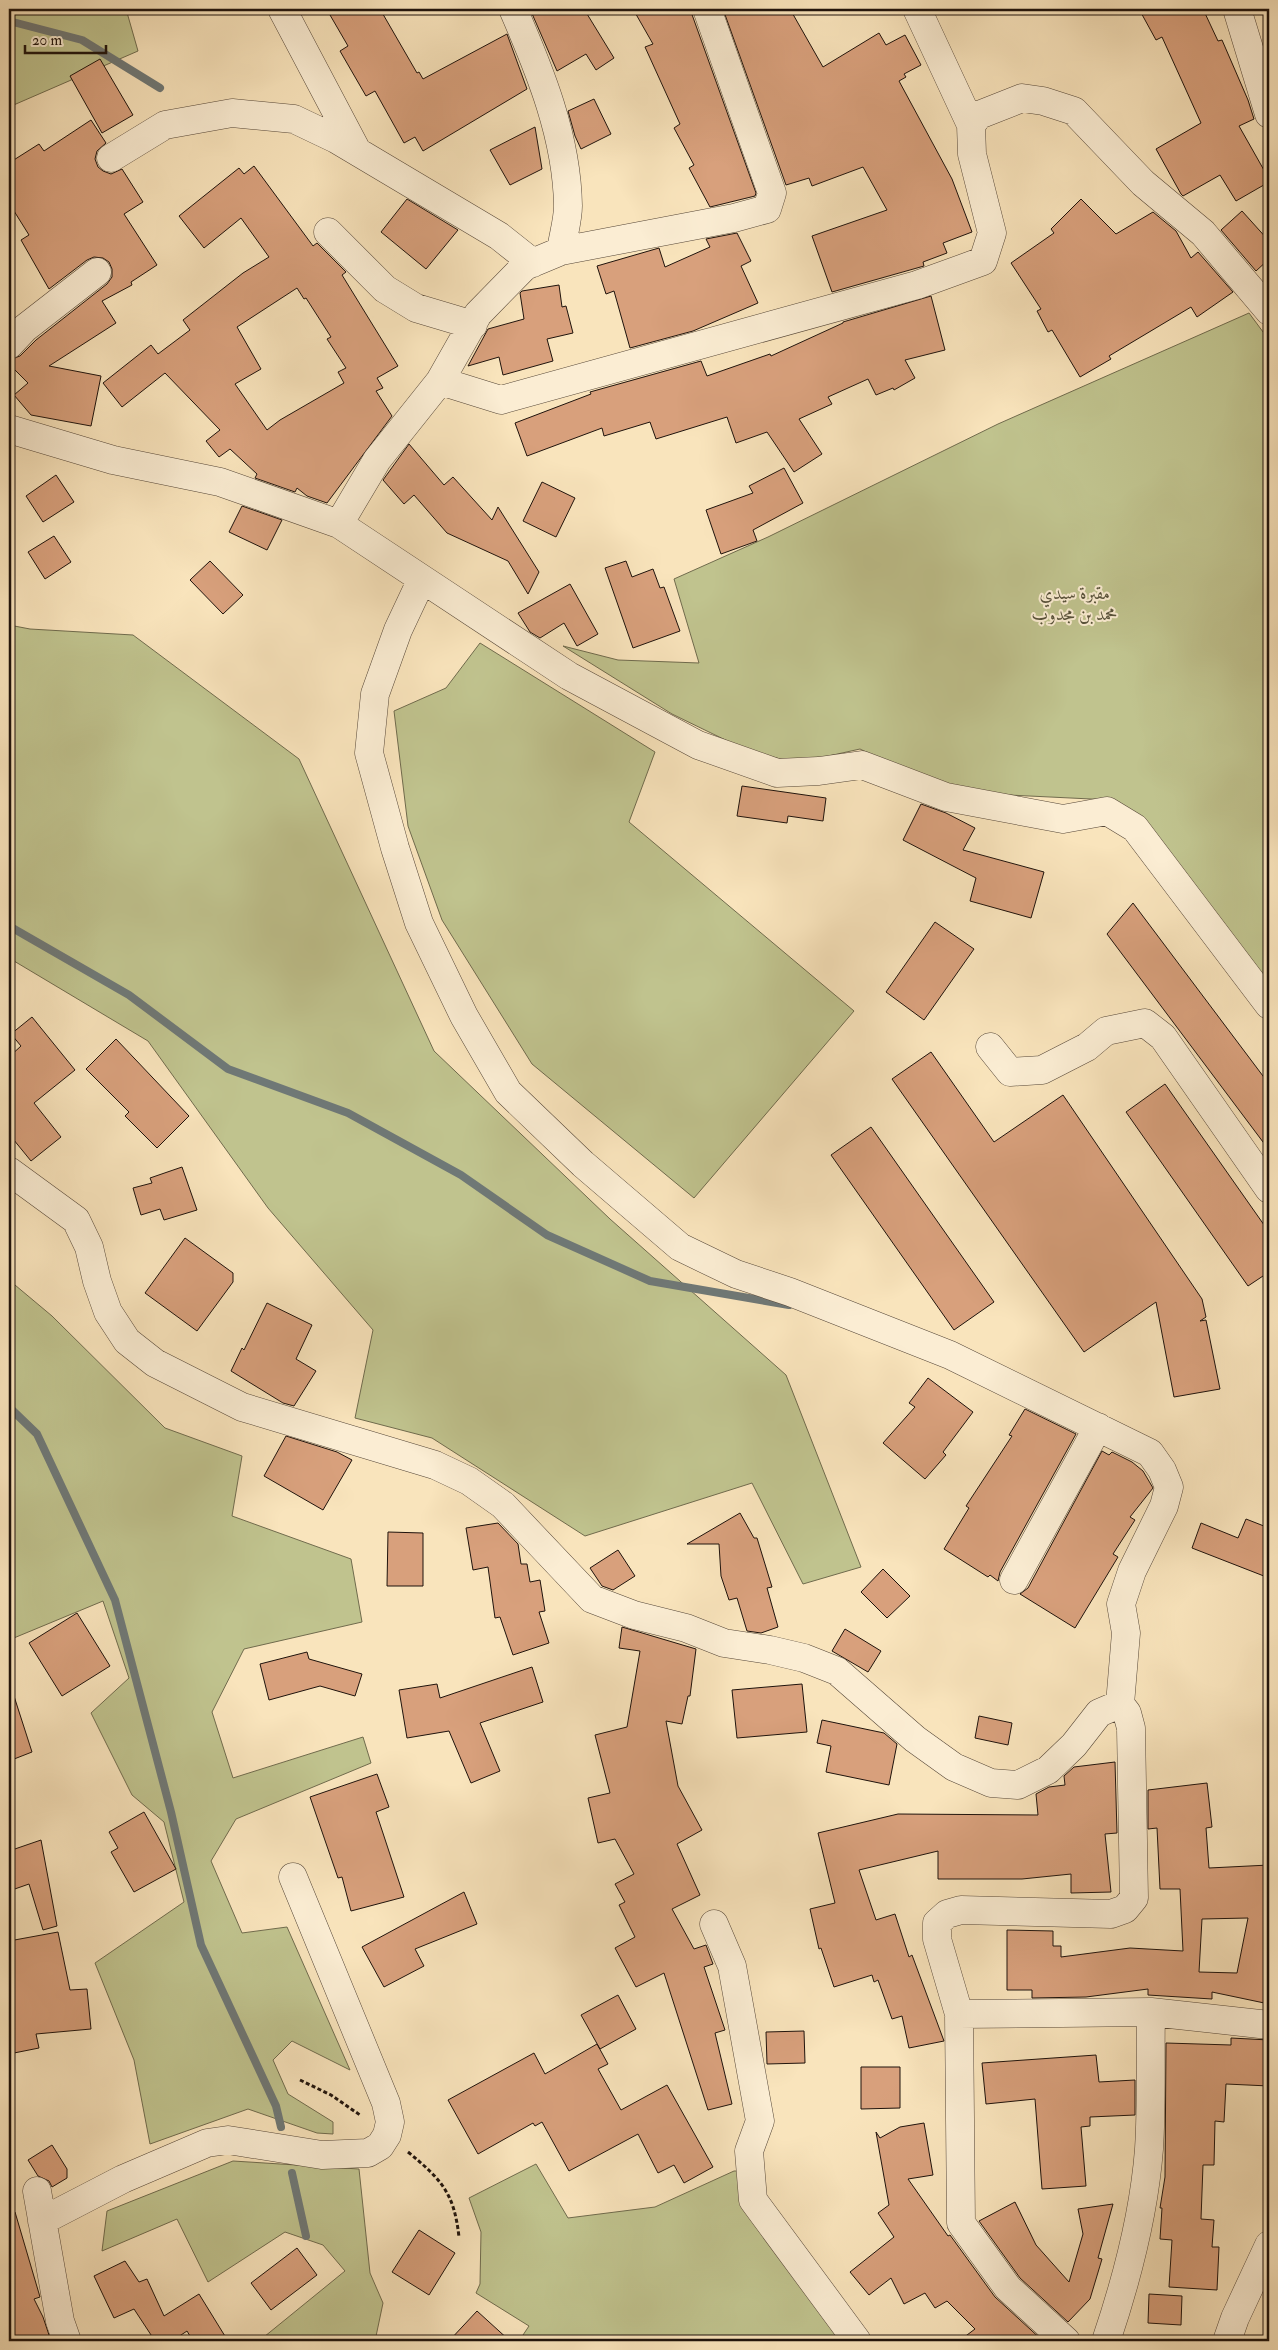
<svg xmlns="http://www.w3.org/2000/svg" width="1278" height="2350" viewBox="0 0 1278 2350" font-family="'IM FELL Double Pica',Amiri,serif">
	<style>
		.green { fill: #c0c38e; stroke: #706b4d }
		.lines { fill: none; stroke-linecap: round; stroke-linejoin: round }
		.stream { stroke: #6f7876; stroke-width: 8 }
		.building { fill: #d8a07c; stroke: #1f130c; fill-rule: evenodd }
		.minor-casing { stroke: #564738; stroke-width: 29 }
		.tertiary-casing { stroke: #564738; stroke-width: 29 }
		.path { stroke: #1f130c; stroke-width: 3; stroke-dasharray: 4 2.5; stroke-linecap: butt }
		.minor { stroke: #fbedd3; stroke-width: 28 }
		.tertiary { stroke: #fbedd3; stroke-width: 28 }
		.labels { text-anchor: middle; dominant-baseline: central; stroke-width: 4; stroke-linejoin: round; paint-order: stroke }
		.park-label { font-size: 18px; font-style: italic; fill: #57513a; stroke: #fbedd3 }
	</style>
	<rect width="100%" height="100%" fill="#f9e4bc"/>
	<filter id="stains"><feTurbulence type="fractalNoise" baseFrequency=".004" numOctaves="4"/><feColorMatrix values="0 0 0 0 .2 0 0 0 0 .09 0 0 0 0 .02 0 0 0 .5 -.17"/></filter>
	<radialGradient id="worn" r=".72"><stop offset=".6" stop-color="#630" stop-opacity="0"/><stop offset="1" stop-color="#630" stop-opacity=".3"/></radialGradient>
	<!-- green -->
	<path class="green" d="M 9,9 L 126,9 L 138,51 L 9,107 Z
		M 1249,313 L 1269,340 L 1269,996 L 1112,800 L 967,793 L 913,775 L 860,749 L 797,763 L 748,751 L 672,714 L 563,646 L 618,660 L 699,663 L 674,579 L 768,537 L 998,424 Z
		M 9,625 L 30,629 L 133,635 L 299,759 L 434,1051 L 610,1219 L 786,1375 L 861,1567 L 803,1584 L 752,1483 L 585,1536 L 432,1438 L 355,1418 L 373,1330 L 268,1208 L 148,1041 L 9,958 Z
		M 480,643 L 655,752 L 629,822 L 854,1011 L 694,1198 L 532,1064 L 442,920 L 408,826 L 394,711 L 446,688 Z
		M 9,1280 L 52,1316 L 165,1428 L 242,1456 L 232,1516 L 351,1559 L 362,1622 L 244,1649 L 212,1712 L 233,1778 L 363,1737 L 371,1763 L 236,1819 L 211,1861 L 242,1933 L 287,1927 L 350,2070 L 292,2041 L 273,2060 L 288,2094 L 333,2122 L 333,2134 L 317,2133 L 248,2109 L 150,2144 L 134,2060 L 95,1963 L 184,1902 L 164,1822 L 132,1795 L 91,1713 L 129,1678 L 103,1601 L 9,1640 Z
		M 233,2161 L 359,2169 L 370,2273 L 383,2303 L 375,2341 L 259,2341 L 345,2271 L 323,2245 L 285,2232 L 208,2282 L 177,2219 L 102,2251 L 107,2211 Z
		M 536,2164 L 568,2218 L 655,2207 L 734,2171 L 737,2171 L 848,2341 L 519,2341 L 529,2326 L 476,2293 L 480,2284 L 481,2232 L 469,2198 Z"/>
	<g class="lines">
		<!-- stream -->
		<path class="stream" d="M 9,21 L 82,40 L 160,88
			M 9,926 L 129,995 L 228,1069 L 348,1113 L 461,1175 L 547,1235 L 650,1281 L 789,1305
			M 9,1407 L 37,1434 L 115,1600 L 171,1812 L 201,1945 L 276,2106 L 281,2127
			M 292,2173 L 306,2236"/>
	</g>
	<!-- building -->
	<path class="building" d="M 341,9 L 380,9 L 417,73 L 419,72 L 423,79 L 507,34 L 527,89 L 423,151 L 415,137 L 404,143 L 375,91 L 366,96 L 340,51 L 348,46 L 330,15 Z
		M 530,9 L 584,9 L 614,58 L 596,70 L 586,54 L 557,71 Z
		M 633,9 L 690,9 L 756,193 L 755,196 L 710,207 L 689,168 L 694,165 L 674,128 L 680,124 L 645,47 L 653,44 Z
		M 723,9 L 790,9 L 823,67 L 879,33 L 886,45 L 905,35 L 921,65 L 904,74 L 906,77 L 899,81 L 952,179 L 972,232 L 943,243 L 947,253 L 923,262 L 924,266 L 832,292 L 812,236 L 887,210 L 863,167 L 812,186 L 809,178 L 786,185 Z
		M 1139,9 L 1203,9 L 1218,41 L 1222,40 L 1248,100 L 1254,119 L 1239,126 L 1269,179 L 1269,182 L 1236,201 L 1220,175 L 1183,196 L 1181,194 L 1156,149 L 1201,123 L 1162,37 L 1156,40 Z
		M 100,59 L 133,115 L 102,133 L 70,76 Z
		M 594,99 L 611,134 L 581,149 L 575,136 L 568,111 Z
		M 91,120 L 106,143 L 97,151 L 95,159 L 98,167 L 103,171 L 111,174 L 122,169 L 143,202 L 124,214 L 157,265 L 131,282 L 132,285 L 102,301 L 116,323 L 49,366 L 101,376 L 91,426 L 31,415 L 14,395 L 28,383 L 9,364 L 9,360 L 20,356 L 36,340 L 107,284 L 112,277 L 112,269 L 109,262 L 103,258 L 94,257 L 87,260 L 49,289 L 21,240 L 29,235 L 9,203 L 9,163 L 39,144 L 44,151 Z
		M 535,127 L 542,169 L 510,185 L 490,150 Z
		M 254,166 L 313,246 L 317,243 L 346,272 L 342,275 L 398,366 L 377,378 L 383,388 L 376,391 L 392,416 L 327,503 L 307,496 L 297,488 L 295,492 L 255,478 L 257,474 L 230,449 L 219,457 L 206,441 L 220,430 L 165,373 L 122,407 L 103,383 L 151,345 L 158,354 L 190,330 L 183,320 L 243,273 L 269,257 L 241,218 L 204,248 L 179,216 L 239,168 L 244,174 ZM 297,288 L 304,299 L 306,298 L 331,337 L 327,339 L 346,368 L 338,372 L 344,383 L 280,420 L 267,430 L 235,384 L 261,369 L 237,327 Z
		M 407,199 L 458,230 L 426,269 L 381,232 Z
		M 1081,199 L 1116,234 L 1153,212 L 1176,231 L 1191,258 L 1198,252 L 1233,292 L 1197,317 L 1191,307 L 1109,356 L 1111,359 L 1080,377 L 1052,330 L 1048,332 L 1037,311 L 1041,309 L 1011,263 L 1054,233 L 1051,229 Z
		M 1242,211 L 1269,241 L 1269,259 L 1256,271 L 1221,230 Z
		M 737,233 L 751,261 L 741,266 L 758,303 L 693,331 L 630,348 L 614,291 L 606,294 L 597,266 L 659,248 L 665,267 L 710,247 L 706,239 Z
		M 559,285 L 562,307 L 566,306 L 573,333 L 547,339 L 553,361 L 503,375 L 499,357 L 468,366 L 488,329 L 524,319 L 520,293 L 522,291 Z
		M 931,296 L 945,350 L 905,360 L 915,378 L 894,390 L 893,388 L 876,395 L 868,379 L 828,397 L 832,404 L 799,419 L 822,454 L 794,472 L 767,432 L 736,443 L 727,417 L 656,439 L 650,422 L 604,436 L 602,428 L 527,456 L 515,423 L 591,394 L 590,392 L 701,361 L 707,376 L 770,354 L 771,356 L 843,323 L 843,322 Z
		M 409,444 L 444,485 L 453,477 L 492,520 L 498,507 L 539,572 L 528,594 L 508,561 L 447,533 L 414,495 L 404,504 L 383,480 Z
		M 784,468 L 803,503 L 753,530 L 757,541 L 721,554 L 706,510 L 753,493 L 749,486 Z
		M 56,475 L 74,502 L 43,522 L 26,496 Z
		M 542,482 L 575,498 L 556,537 L 523,521 Z
		M 242,506 L 282,520 L 267,550 L 229,532 Z
		M 54,536 L 71,562 L 45,579 L 28,552 Z
		M 210,561 L 243,595 L 223,614 L 190,580 Z
		M 626,561 L 632,577 L 653,569 L 660,588 L 664,587 L 680,631 L 633,648 L 605,568 Z
		M 570,584 L 598,634 L 577,646 L 564,623 L 540,638 L 530,632 L 518,613 Z
		M 742,786 L 826,798 L 823,821 L 788,816 L 787,823 L 737,816 Z
		M 921,804 L 946,813 L 975,828 L 963,850 L 1044,872 L 1031,918 L 970,901 L 976,878 L 903,840 Z
		M 1133,903 L 1269,1084 L 1269,1150 L 1107,934 Z
		M 935,922 L 974,949 L 924,1020 L 886,992 Z
		M 32,1017 L 75,1070 L 34,1103 L 61,1137 L 31,1161 L 9,1134 L 9,1057 L 21,1046 L 11,1034 Z
		M 116,1039 L 189,1116 L 157,1148 L 125,1116 L 129,1112 L 86,1069 Z
		M 931,1052 L 994,1142 L 1063,1095 L 1202,1299 L 1206,1317 L 1200,1321 L 1206,1320 L 1220,1389 L 1174,1397 L 1156,1302 L 1084,1352 L 892,1079 Z
		M 1165,1084 L 1269,1232 L 1269,1272 L 1248,1286 L 1126,1112 Z
		M 871,1127 L 994,1302 L 954,1330 L 831,1155 Z
		M 182,1167 L 197,1210 L 164,1220 L 160,1209 L 141,1215 L 133,1188 L 152,1183 L 150,1178 Z
		M 185,1238 L 233,1273 L 233,1282 L 197,1331 L 145,1293 Z
		M 267,1303 L 312,1325 L 296,1359 L 316,1371 L 294,1406 L 283,1403 L 231,1371 L 242,1348 L 244,1350 Z
		M 928,1378 L 973,1412 L 943,1452 L 946,1455 L 925,1479 L 883,1443 L 915,1407 L 909,1403 Z
		M 1025,1409 L 1076,1434 L 1000,1572 L 998,1581 L 990,1575 L 988,1577 L 944,1549 L 969,1508 L 966,1506 L 1012,1436 L 1009,1435 Z
		M 286,1436 L 337,1452 L 352,1460 L 323,1510 L 264,1476 Z
		M 1102,1451 L 1109,1455 L 1112,1452 L 1132,1462 L 1143,1471 L 1153,1488 L 1130,1517 L 1135,1520 L 1113,1554 L 1118,1557 L 1075,1628 L 1020,1594 L 1028,1588 Z
		M 740,1513 L 754,1538 L 757,1538 L 772,1587 L 767,1588 L 778,1627 L 761,1633 L 747,1631 L 737,1598 L 729,1600 L 721,1576 L 719,1544 L 687,1544 Z
		M 1246,1519 L 1269,1528 L 1269,1578 L 1192,1548 L 1201,1523 L 1238,1538 Z
		M 498,1523 L 518,1544 L 521,1564 L 527,1564 L 530,1582 L 540,1580 L 545,1611 L 539,1612 L 549,1643 L 513,1655 L 500,1617 L 495,1618 L 488,1567 L 473,1570 L 466,1528 Z
		M 388,1532 L 423,1533 L 423,1586 L 387,1586 Z
		M 618,1550 L 635,1576 L 613,1590 L 602,1586 L 590,1568 Z
		M 883,1569 L 910,1596 L 887,1618 L 861,1592 Z
		M 77,1613 L 110,1666 L 62,1696 L 29,1643 Z
		M 622,1627 L 696,1649 L 690,1696 L 688,1696 L 682,1724 L 666,1721 L 678,1786 L 702,1830 L 677,1844 L 700,1895 L 672,1909 L 694,1949 L 706,1945 L 713,1964 L 704,1967 L 725,2030 L 715,2033 L 732,2104 L 708,2110 L 664,1973 L 636,1987 L 615,1948 L 635,1937 L 619,1905 L 625,1902 L 615,1884 L 634,1874 L 615,1839 L 598,1843 L 588,1798 L 610,1793 L 595,1735 L 627,1727 L 640,1651 L 619,1648 Z
		M 845,1629 L 881,1651 L 868,1672 L 832,1651 Z
		M 307,1652 L 309,1659 L 362,1674 L 355,1696 L 320,1686 L 269,1700 L 260,1664 Z
		M 532,1667 L 543,1702 L 480,1723 L 500,1771 L 471,1783 L 449,1731 L 407,1738 L 399,1690 L 437,1684 L 440,1698 Z
		M 802,1684 L 807,1732 L 737,1738 L 732,1690 Z
		M 9,1693 L 13,1693 L 32,1752 L 9,1761 Z
		M 979,1716 L 1012,1723 L 1008,1745 L 975,1738 Z
		M 822,1720 L 884,1733 L 897,1744 L 889,1785 L 826,1772 L 831,1746 L 817,1743 Z
		M 1115,1762 L 1117,1833 L 1105,1834 L 1111,1892 L 1071,1893 L 1071,1874 L 1022,1879 L 938,1879 L 938,1851 L 859,1870 L 876,1920 L 895,1914 L 909,1957 L 912,1955 L 944,2041 L 909,2048 L 902,2016 L 892,2019 L 878,1980 L 874,1982 L 872,1975 L 834,1987 L 821,1948 L 819,1949 L 810,1909 L 835,1903 L 818,1833 L 898,1814 L 1038,1815 L 1036,1794 L 1049,1787 L 1065,1785 L 1064,1776 L 1074,1767 Z
		M 377,1774 L 389,1807 L 376,1812 L 404,1897 L 351,1911 L 342,1877 L 338,1878 L 310,1797 Z
		M 1207,1783 L 1212,1827 L 1206,1828 L 1209,1868 L 1269,1865 L 1269,2004 L 1212,1992 L 1212,1999 L 1148,1995 L 1148,1989 L 1086,1997 L 1032,1998 L 1032,1990 L 1007,1990 L 1007,1930 L 1053,1931 L 1053,1946 L 1061,1946 L 1061,1957 L 1130,1948 L 1183,1951 L 1180,1889 L 1160,1889 L 1157,1828 L 1148,1829 L 1148,1790 ZM 1248,1918 L 1237,1973 L 1199,1972 L 1202,1919 Z
		M 144,1812 L 176,1869 L 134,1892 L 111,1852 L 118,1848 L 109,1832 Z
		M 41,1840 L 57,1926 L 43,1930 L 29,1884 L 9,1891 L 9,1851 Z
		M 464,1892 L 477,1924 L 415,1949 L 424,1966 L 384,1987 L 362,1947 Z
		M 58,1932 L 70,1990 L 87,1989 L 91,2029 L 36,2034 L 39,2048 L 9,2054 L 9,1941 Z
		M 618,1995 L 636,2029 L 600,2049 L 581,2015 Z
		M 804,2031 L 805,2063 L 767,2064 L 766,2032 Z
		M 1231,2038 L 1269,2040 L 1269,2086 L 1226,2084 L 1224,2122 L 1215,2121 L 1214,2165 L 1203,2165 L 1201,2219 L 1214,2220 L 1212,2247 L 1219,2247 L 1217,2290 L 1169,2287 L 1172,2240 L 1160,2239 L 1162,2208 L 1160,2208 L 1165,2177 L 1166,2043 L 1231,2045 Z
		M 597,2044 L 608,2064 L 598,2069 L 621,2110 L 667,2085 L 713,2167 L 684,2183 L 674,2165 L 658,2173 L 638,2134 L 569,2171 L 542,2122 L 535,2126 L 533,2123 L 478,2154 L 448,2100 L 534,2053 L 545,2074 Z
		M 1096,2055 L 1099,2082 L 1135,2080 L 1135,2115 L 1090,2117 L 1090,2126 L 1081,2127 L 1086,2186 L 1042,2189 L 1035,2099 L 986,2104 L 982,2063 Z
		M 861,2067 L 900,2067 L 900,2108 L 861,2109 Z
		M 924,2123 L 933,2175 L 908,2179 L 948,2236 L 950,2235 L 995,2297 L 1043,2341 L 959,2341 L 975,2329 L 947,2301 L 935,2308 L 925,2293 L 904,2304 L 891,2278 L 869,2295 L 850,2272 L 894,2237 L 878,2213 L 889,2205 L 876,2132 L 880,2138 L 900,2127 Z
		M 52,2145 L 67,2169 L 67,2178 L 52,2187 L 49,2181 L 38,2176 L 28,2160 Z
		M 1015,2202 L 1036,2245 L 1069,2282 L 1083,2234 L 1078,2209 L 1113,2204 L 1098,2258 L 1102,2259 L 1090,2299 L 1068,2322 L 1020,2278 L 979,2221 Z
		M 15,2212 L 40,2297 L 34,2299 L 43,2317 L 51,2341 L 9,2341 L 9,2213 Z
		M 419,2230 L 455,2253 L 429,2295 L 392,2272 Z
		M 297,2248 L 317,2275 L 271,2310 L 251,2283 Z
		M 125,2261 L 139,2282 L 147,2279 L 164,2316 L 199,2294 L 228,2341 L 193,2341 L 187,2331 L 175,2339 L 176,2341 L 155,2341 L 134,2309 L 114,2318 L 94,2276 Z
		M 1149,2294 L 1182,2296 L 1181,2325 L 1148,2323 Z
		M 477,2311 L 510,2341 L 449,2341 Z"/>
	<g class="lines">
		<!-- minor casing -->
		<g class="minor-casing">
			<path id="minor" d="M 282,9 L 357,151
				M 513,9 C 540,71 567,137 568,206 C 568,220 563,236 561,251
				M 917,9 L 971,125
				M 1237,9 L 1269,114
				M 111,158 L 165,125 L 232,113 L 294,119 L 336,139 L 499,236 L 533,263
				M 328,232 L 385,289 L 416,308 L 473,325
				M 9,345 L 25,328 L 97,272
				M 440,381 L 478,314 L 525,266 L 561,251 L 734,218 L 767,209 L 772,193 L 707,9
				M 9,429 L 113,460 L 220,482 L 339,524 L 569,676 L 698,745 L 777,773 L 819,771 L 862,765 L 946,797 L 1063,819 L 1107,811 L 1135,828 L 1269,1005
				M 339,524 L 377,460 L 440,381 L 501,400 L 917,285 L 983,261 L 992,233 L 972,154 L 971,125 L 979,115 L 1022,98 L 1043,101 L 1074,111 L 1143,183 L 1203,233 L 1269,311
				M 422,579 L 398,630 L 375,694 L 369,753 L 395,848 L 419,923 L 464,1016 L 508,1092 L 583,1164 L 680,1247 L 736,1274 L 790,1292 L 950,1355 L 1150,1453 L 1162,1470 L 1169,1487 L 1164,1506 L 1132,1571 L 1121,1604 L 1126,1633 L 1120,1704
				M 990,1047 L 1010,1072 L 1042,1070 L 1087,1047 L 1106,1031 L 1145,1023 L 1163,1037 L 1269,1189
				M 9,1171 L 76,1220 L 89,1247 L 97,1281 L 108,1312 L 127,1341 L 155,1363 L 242,1407 L 435,1465 L 469,1481 L 503,1505 L 592,1599 L 634,1615 L 686,1628 L 724,1643 L 770,1650 L 804,1658 L 837,1671 L 915,1739 L 954,1767 L 991,1783 L 1018,1785 L 1048,1770 L 1074,1745 L 1099,1713 L 1120,1704 L 1127,1713 L 1131,1728 L 1134,1898 L 1125,1909 L 1111,1914 L 961,1910 L 947,1914 L 937,1923 L 937,1939 L 959,2014
				M 1014,1580 L 1098,1427
				M 714,1924 L 732,1966 L 760,2121 L 749,2151 L 753,2200 L 857,2341
				M 37,2191 L 60,2321 L 67,2341
				M 42,2221 L 123,2179 L 207,2143 L 228,2140 L 322,2155 L 368,2153 L 380,2146 L 387,2135 L 390,2122 L 386,2103 L 293,1877
				M 1066,2341 L 1008,2288 L 961,2223 L 959,2014 L 1151,2012 L 1269,2025
				M 1106,2341 C 1127,2279 1144,2214 1149,2149 C 1152,2103 1150,2057 1151,2012"/>
		</g>
		<!-- tertiary casing -->
		<g class="tertiary-casing">
			<path id="tertiary" d="M 1227,2341 L 1235,2318 L 1269,2245"/>
		</g>
		<!-- path -->
		<path class="path" d="M 300,2080 L 331,2095 L 360,2115
			M 408,2152 C 442,2180 454,2193 459,2237"/>
		<!-- minor -->
		<use href="#minor" class="minor"/>
		<!-- tertiary -->
		<use href="#tertiary" class="tertiary"/>
	</g>
	<g class="labels">
		<!-- park labels -->
		<g class="park-label">
			<text x="1075" y="593">مقبرة سيدي<tspan x="1075" dy="21">محمد بن مجدوب</tspan></text>
		</g>
	</g>
	<!-- margin -->
	<rect width="1278" height="2350" fill="none" stroke="#f9e4bc" stroke-width="30"/>
	<rect x="10" y="10" width="1258" height="2330" fill="none" stroke="#1f130c" stroke-width="2.5"/>
	<rect x="15" y="15" width="1248" height="2320" fill="none" stroke="#1f130c"/>
	<!-- scale -->
	<path d="M25 45v8h81v-8" fill="none" stroke="#1f130c" stroke-width="2.5"/>
	<text x="32" y="45" font-size="15" fill="#1f130c" stroke="#fbedd3" stroke-width="4" paint-order="stroke">20 m</text>
	<rect width="100%" height="100%" filter="url(#stains)"/>
	<rect width="100%" height="100%" fill="url(#worn)"/>
</svg>
